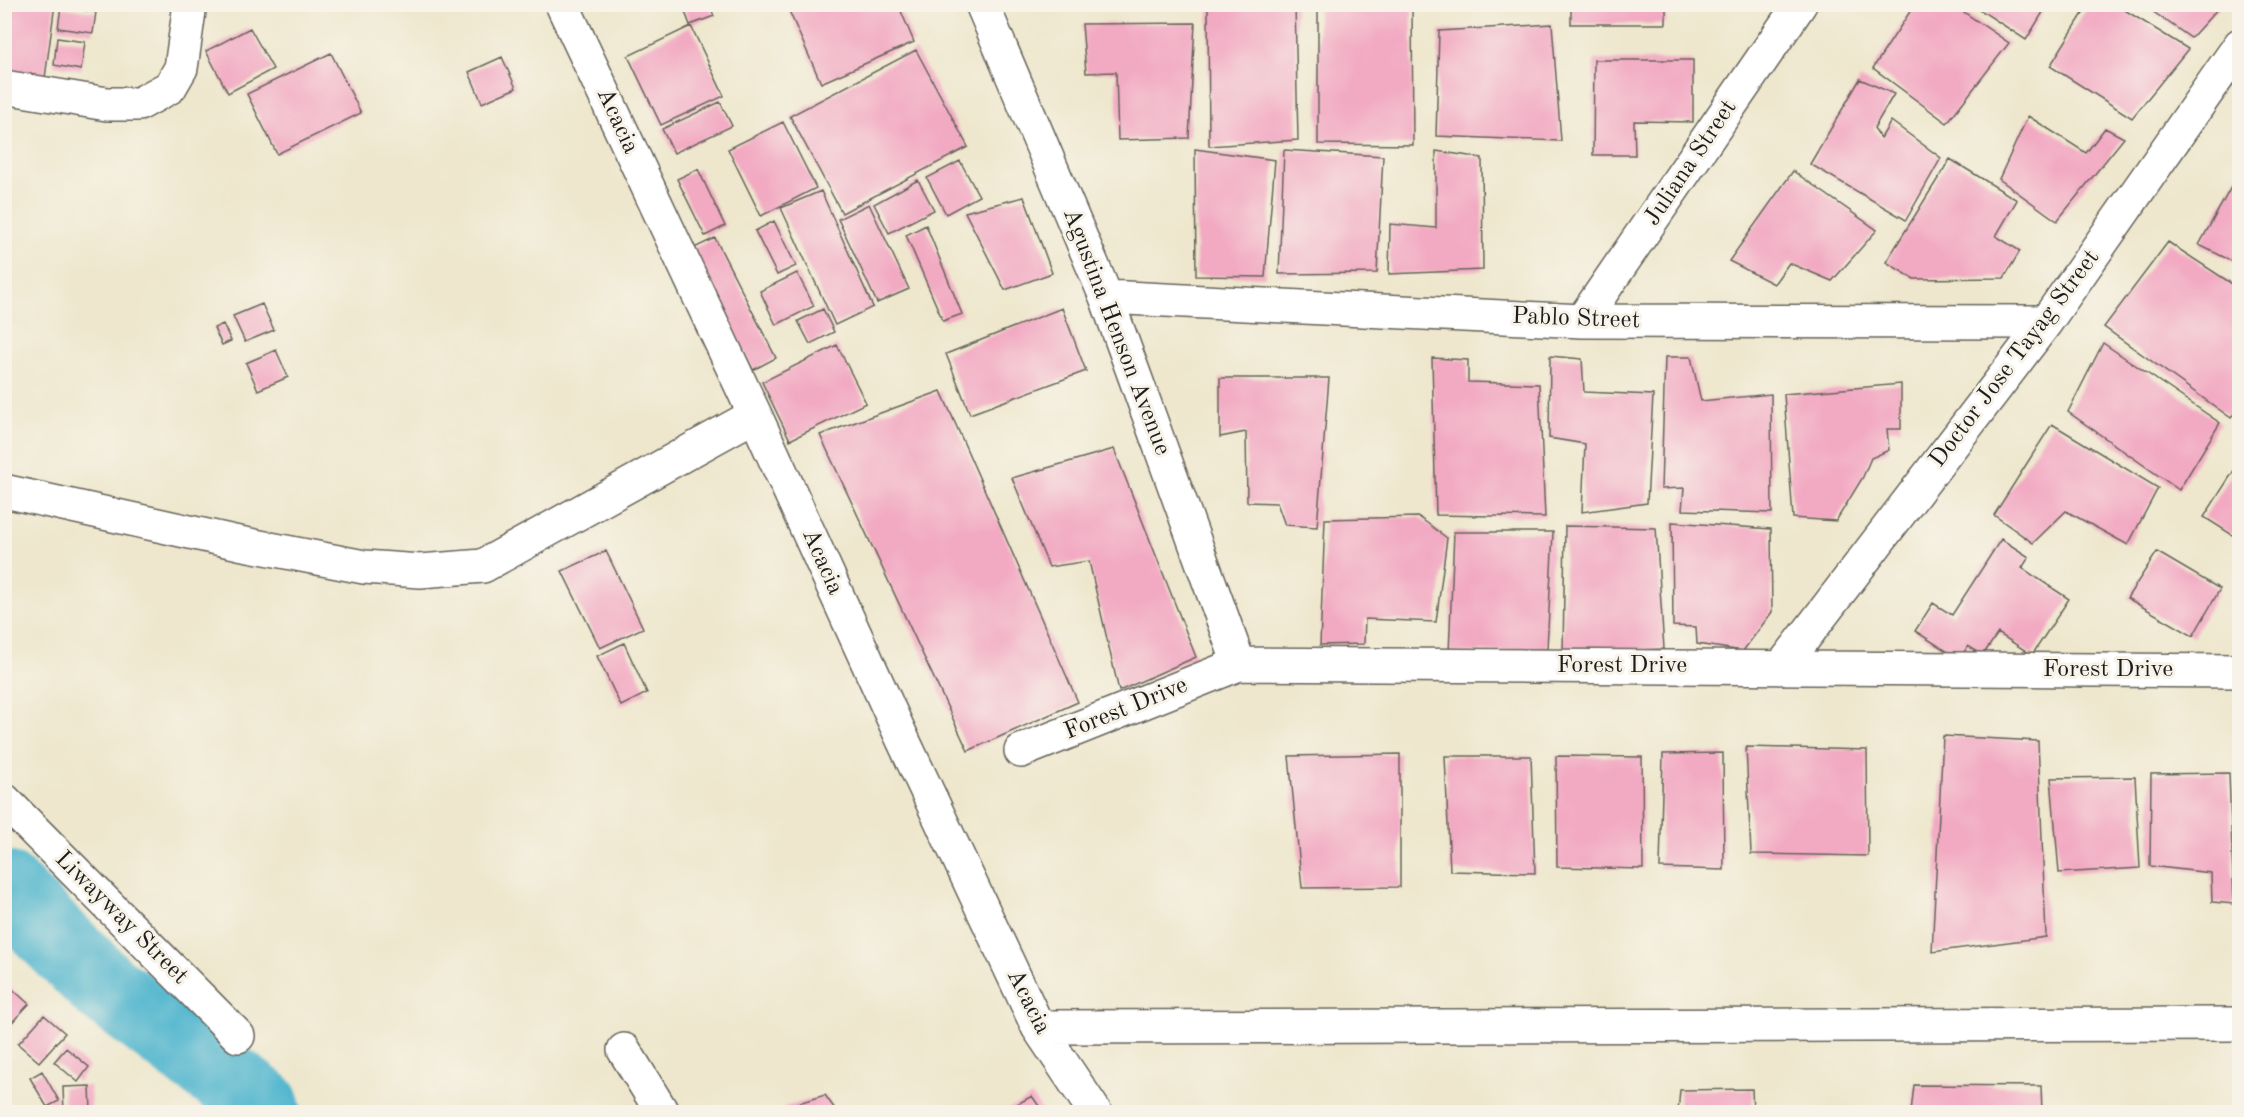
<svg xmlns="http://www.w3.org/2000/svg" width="2244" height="1117" viewBox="0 0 2244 1117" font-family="'Old Standard TT',serif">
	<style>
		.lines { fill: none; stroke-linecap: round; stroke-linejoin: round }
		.river { stroke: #4fb5ce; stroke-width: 75 }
		.building { fill: #f2a9c2 }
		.minor-casing { stroke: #66635a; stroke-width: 36 }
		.minor { stroke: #fff; stroke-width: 33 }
		.labels { text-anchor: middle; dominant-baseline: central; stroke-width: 6; stroke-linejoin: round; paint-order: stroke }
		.street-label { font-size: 24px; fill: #1c1c1c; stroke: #f7f3e8 }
	</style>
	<rect width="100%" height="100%" fill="#f7f3e8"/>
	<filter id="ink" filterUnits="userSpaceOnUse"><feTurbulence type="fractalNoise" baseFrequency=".0167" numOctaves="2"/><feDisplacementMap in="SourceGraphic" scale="12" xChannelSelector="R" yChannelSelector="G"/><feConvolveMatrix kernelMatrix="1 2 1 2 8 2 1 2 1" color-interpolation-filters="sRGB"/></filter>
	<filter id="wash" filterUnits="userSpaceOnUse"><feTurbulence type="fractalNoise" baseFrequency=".008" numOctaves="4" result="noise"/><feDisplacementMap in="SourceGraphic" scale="24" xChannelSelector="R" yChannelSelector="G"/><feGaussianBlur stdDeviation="1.35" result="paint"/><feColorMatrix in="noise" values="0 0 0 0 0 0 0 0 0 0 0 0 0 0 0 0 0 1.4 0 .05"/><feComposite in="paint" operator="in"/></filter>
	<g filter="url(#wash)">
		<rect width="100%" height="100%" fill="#eee7cd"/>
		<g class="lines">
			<!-- river -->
			<path class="river" d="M 4,888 L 104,987 L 262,1105 L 264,1112"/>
		</g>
		<g id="blocks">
			<!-- building -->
			<path class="building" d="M 4,4 L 55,4 L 45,78 L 4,72 Z
				M 682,4 L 709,4 L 714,16 L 690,25 Z
				M 786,4 L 898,4 L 914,42 L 821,83 Z
				M 1208,4 L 1295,4 L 1298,140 L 1209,146 Z
				M 1318,4 L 1412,4 L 1413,145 L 1318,144 Z
				M 1571,4 L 1666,4 L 1666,24 L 1571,24 Z
				M 1915,4 L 1952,4 L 2009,43 L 1947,123 L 1873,68 Z
				M 1971,4 L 2048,4 L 2026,40 Z
				M 2089,4 L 2115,4 L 2188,49 L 2132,118 L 2050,66 Z
				M 2142,4 L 2222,4 L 2191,38 Z
				M 61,7 L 96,12 L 93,33 L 58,28 Z
				M 1195,23 L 1189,138 L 1118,140 L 1116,72 L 1086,73 L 1082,24 Z
				M 1552,24 L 1561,141 L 1436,136 L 1439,31 Z
				M 691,26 L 724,96 L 661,125 L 628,56 Z
				M 250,28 L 273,69 L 228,93 L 206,51 Z
				M 57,38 L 85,42 L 81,70 L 54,65 Z
				M 916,50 L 968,147 L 842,213 L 790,116 Z
				M 331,53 L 361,113 L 277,154 L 247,94 Z
				M 502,57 L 516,88 L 482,103 L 469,72 Z
				M 1594,60 L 1693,60 L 1693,122 L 1634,121 L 1635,155 L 1593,155 Z
				M 1860,79 L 1894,94 L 1874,128 L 1881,138 L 1891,121 L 1941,158 L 1906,220 L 1810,164 Z
				M 720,102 L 732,126 L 674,153 L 662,129 Z
				M 2028,116 L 2086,153 L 2105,128 L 2124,138 L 2057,221 L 1999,179 Z
				M 783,122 L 816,188 L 761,216 L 728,149 Z
				M 1195,149 L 1275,160 L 1265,277 L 1196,276 Z
				M 1284,150 L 1383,156 L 1377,273 L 1279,274 Z
				M 1436,151 L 1482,158 L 1483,270 L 1389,274 L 1390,224 L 1436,228 Z
				M 1950,159 L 2017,200 L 1996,236 L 2020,251 L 2004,278 L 1914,279 L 1886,262 Z
				M 960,161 L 979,196 L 946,214 L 927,178 Z
				M 698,169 L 725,226 L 705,236 L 677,179 Z
				M 1793,171 L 1877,230 L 1832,281 L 1789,263 L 1774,284 L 1729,261 Z
				M 2240,171 L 2240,265 L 2199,245 Z
				M 918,180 L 934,210 L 889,233 L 874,204 Z
				M 821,191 L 873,307 L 835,325 L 781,208 Z
				M 1024,197 L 1052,273 L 1005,290 L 965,212 Z
				M 869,204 L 909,289 L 877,303 L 838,219 Z
				M 774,221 L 796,266 L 777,275 L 755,231 Z
				M 926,225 L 962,314 L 943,321 L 906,235 Z
				M 715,238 L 776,358 L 753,370 L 692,249 Z
				M 2168,242 L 2240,289 L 2240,405 L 2231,418 L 2104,327 Z
				M 797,273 L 814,306 L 776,325 L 760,291 Z
				M 262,304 L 274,330 L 245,342 L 233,316 Z
				M 1062,308 L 1086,371 L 970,414 L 946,354 Z
				M 823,309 L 834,332 L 810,344 L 798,321 Z
				M 223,324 L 231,341 L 222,345 L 214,328 Z
				M 2103,343 L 2220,423 L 2179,490 L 2068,412 Z
				M 837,345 L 866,403 L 790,440 L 762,382 Z
				M 276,350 L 288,377 L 258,390 L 246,363 Z
				M 1550,356 L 1582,359 L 1584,392 L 1653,395 L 1647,503 L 1582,512 L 1585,444 L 1549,438 Z
				M 1665,357 L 1691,357 L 1701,401 L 1771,394 L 1772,513 L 1682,510 L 1684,488 L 1661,489 Z
				M 1432,358 L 1468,360 L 1468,382 L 1539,384 L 1545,517 L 1436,515 Z
				M 1220,378 L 1329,378 L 1317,527 L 1285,525 L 1277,503 L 1247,502 L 1246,432 L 1220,437 Z
				M 1901,384 L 1901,429 L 1887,429 L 1889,450 L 1871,458 L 1863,477 L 1836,521 L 1793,518 L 1784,394 Z
				M 941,391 L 1078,702 L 968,751 L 820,435 Z
				M 2052,424 L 2158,488 L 2128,545 L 2066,511 L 2033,543 L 1994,515 Z
				M 1114,449 L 1196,657 L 1119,691 L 1089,561 L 1049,567 L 1012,478 Z
				M 2240,461 L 2240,540 L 2204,517 Z
				M 1419,517 L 1447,538 L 1436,622 L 1365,619 L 1364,644 L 1320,645 L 1325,519 Z
				M 1672,522 L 1771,529 L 1772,612 L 1743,651 L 1697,644 L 1696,627 L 1673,626 Z
				M 1565,526 L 1656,528 L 1664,649 L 1563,653 Z
				M 1454,532 L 1553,532 L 1547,649 L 1449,653 Z
				M 2001,539 L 2029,557 L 2022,568 L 2069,599 L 2032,655 L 1998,633 L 1983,655 L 1968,646 L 1959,659 L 1915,631 L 1933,603 L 1952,615 Z
				M 606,551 L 643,628 L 600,648 L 562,571 Z
				M 2157,552 L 2220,589 L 2193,636 L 2127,598 Z
				M 624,643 L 647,693 L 621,706 L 597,656 Z
				M 1943,736 L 2038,741 L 2046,937 L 1932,952 Z
				M 1746,747 L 1867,750 L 1868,856 L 1751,854 Z
				M 1723,753 L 1724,870 L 1660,868 L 1663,754 Z
				M 1400,754 L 1400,887 L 1302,888 L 1289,756 Z
				M 1445,756 L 1531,756 L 1535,873 L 1450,871 Z
				M 1556,756 L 1642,757 L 1643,869 L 1557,867 Z
				M 2229,773 L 2234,904 L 2212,902 L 2211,873 L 2150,866 L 2151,774 Z
				M 2135,777 L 2140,868 L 2059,873 L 2051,778 Z
				M 9,986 L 29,1004 L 4,1031 L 4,991 Z
				M 44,1015 L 65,1033 L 39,1062 L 18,1044 Z
				M 66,1048 L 89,1067 L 78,1082 L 54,1062 Z
				M 42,1071 L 59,1101 L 47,1107 L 30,1078 Z
				M 1914,1085 L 2041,1086 L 2042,1112 L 1911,1112 Z
				M 90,1086 L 91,1112 L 64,1112 L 63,1087 Z
				M 1752,1089 L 1753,1112 L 1678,1112 L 1680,1090 Z
				M 825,1095 L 837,1112 L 782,1112 L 785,1107 Z
				M 1032,1096 L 1043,1112 L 1003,1112 Z"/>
		</g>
	</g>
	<g filter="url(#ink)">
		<use href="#blocks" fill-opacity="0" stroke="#66635a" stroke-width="1.5"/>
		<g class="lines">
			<!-- minor casing -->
			<g class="minor-casing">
				<path id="minor" d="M 562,4 L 755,415 L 903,740 L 1038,1027 L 1095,1112
					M 982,4 L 1106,297 L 1239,664
					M 4,87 L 107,104 L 139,104 L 170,87 L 181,68 L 190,4
					M 1106,297 L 1582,321 L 2046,322
					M 1582,321 L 1800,4
					M 4,491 L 239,543 L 364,567 L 420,571 L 483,566 L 755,415
					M 1781,668 L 2046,322 L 2240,45
					M 1021,751 L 1239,664 L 2240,671
					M 4,800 L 238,1036
					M 1038,1027 L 2240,1024
					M 624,1050 L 662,1112"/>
			</g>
			<!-- minor -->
			<use href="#minor" class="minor"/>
		</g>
	</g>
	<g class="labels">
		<!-- street labels -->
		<g class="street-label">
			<text transform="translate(617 121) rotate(65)">Acacia</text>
			<text transform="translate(1691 163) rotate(-56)">Juliana Street</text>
			<text transform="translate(1576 319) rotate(2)">Pablo Street</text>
			<text transform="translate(1116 332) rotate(69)">Agustina Henson Avenue</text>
			<text transform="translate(2015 359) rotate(-53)">Doctor Jose Tayag Street</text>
			<text transform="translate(822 562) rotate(66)">Acacia</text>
			<text x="1622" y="666">Forest Drive</text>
			<text x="2108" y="670">Forest Drive</text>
			<text transform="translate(1126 709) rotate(-22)">Forest Drive</text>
			<text transform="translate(121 918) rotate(45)">Liwayway Street</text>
			<text transform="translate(1028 1002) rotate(63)">Acacia</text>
		</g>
	</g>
	<!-- margin -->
	<rect width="2244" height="1117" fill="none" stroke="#f7f3e8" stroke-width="24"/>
</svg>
